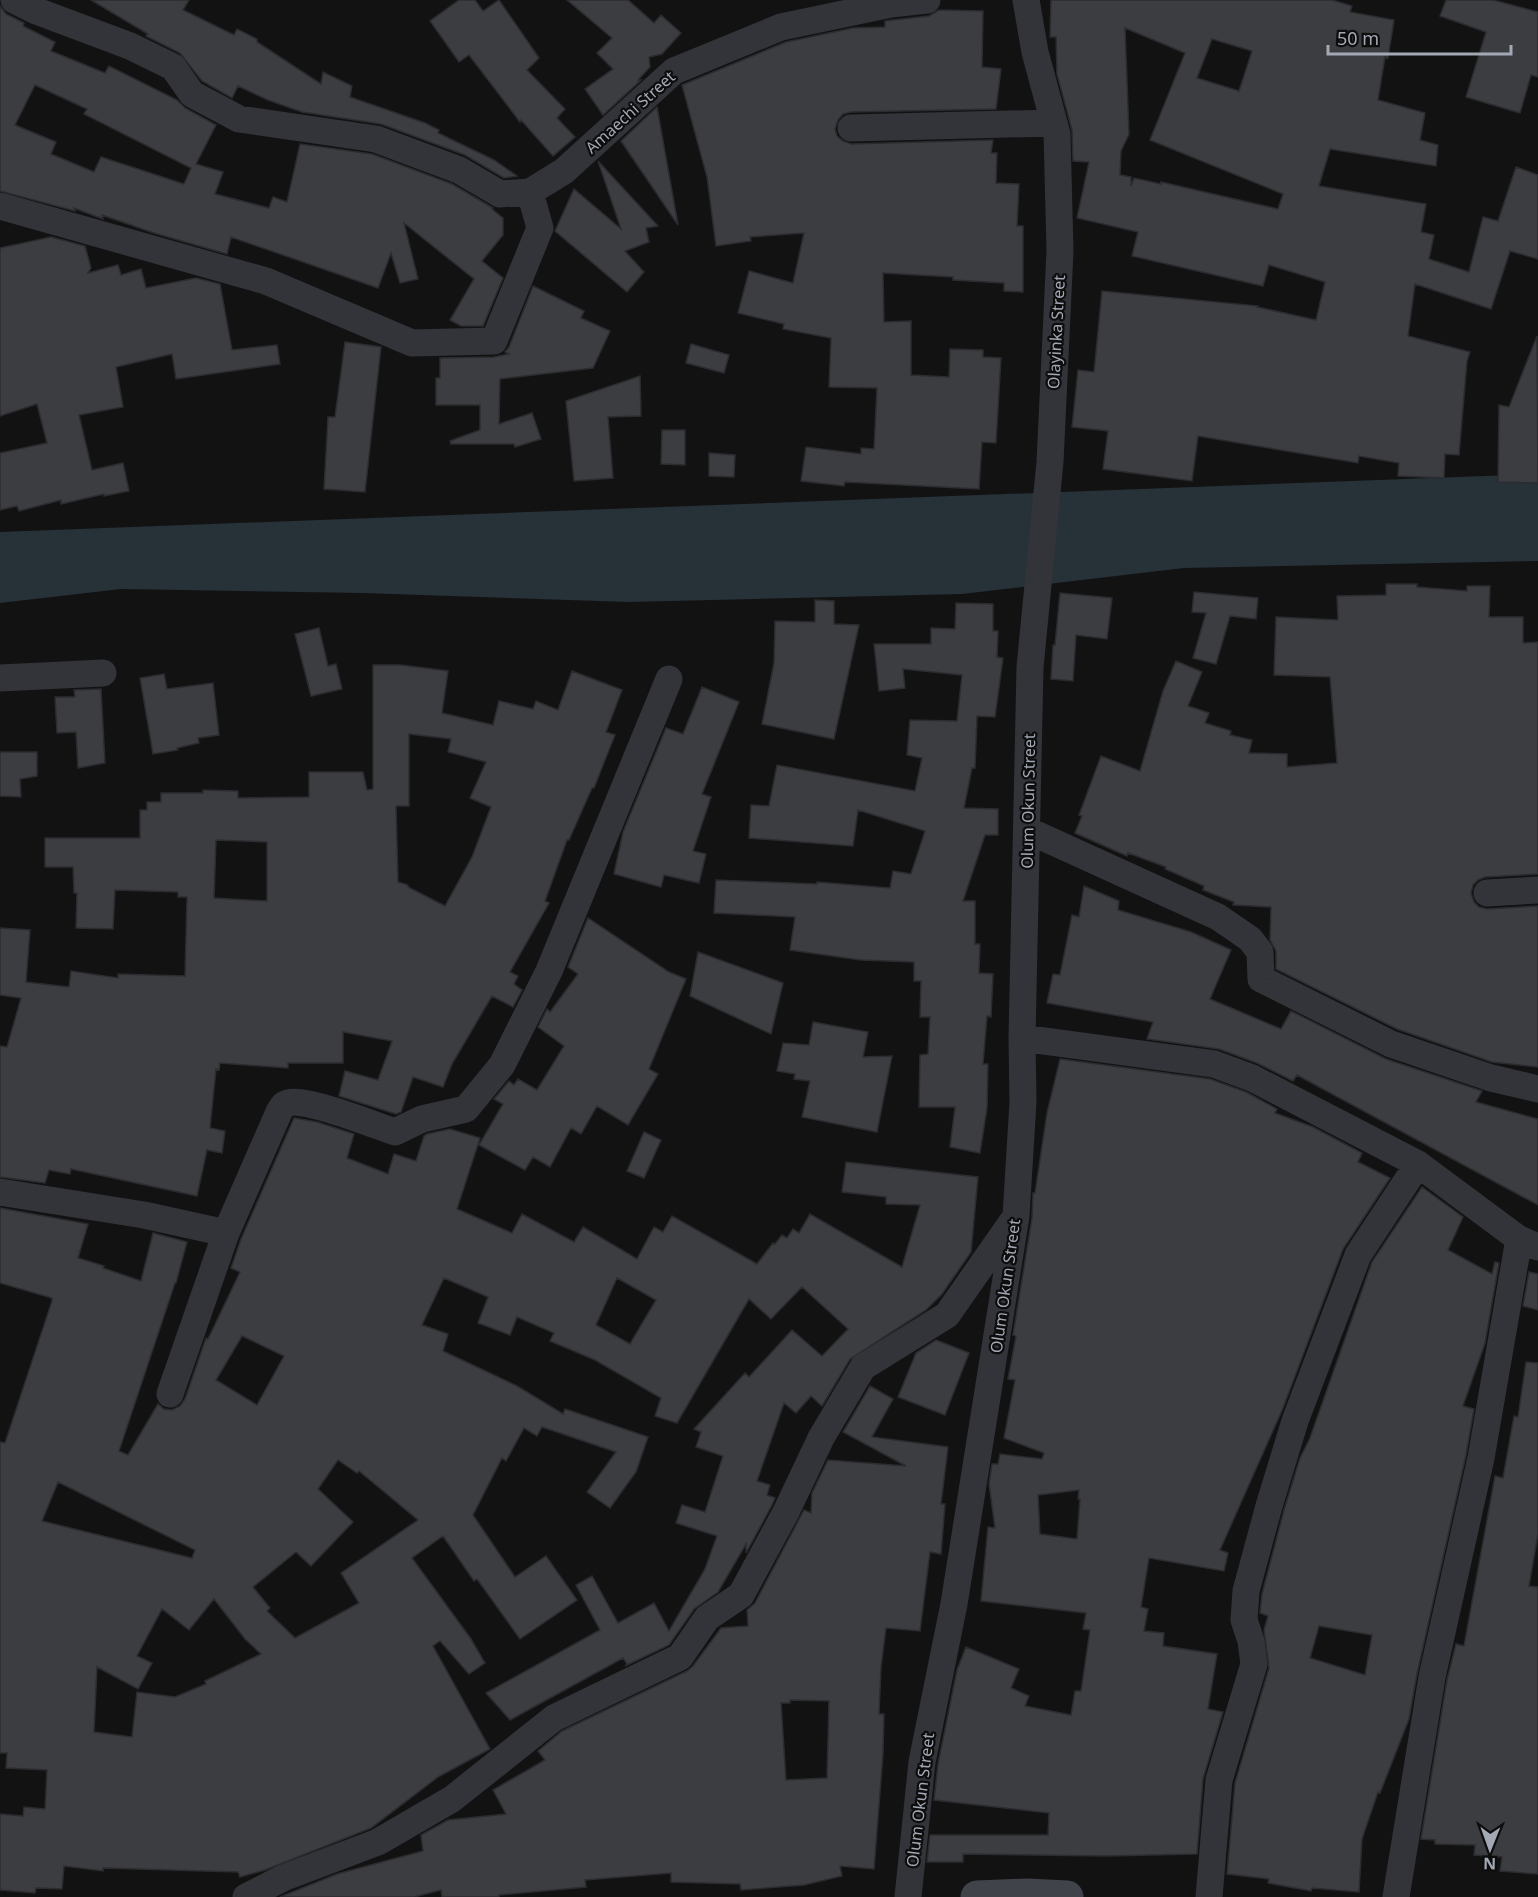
<svg xmlns="http://www.w3.org/2000/svg" width="1538" height="1897" viewBox="0 0 1538 1897" font-family="'Noto Sans',sans-serif">
	<style>
		.water { fill: #273138 }
		.building { fill: #3c3d41; stroke: #2c2c30; stroke-width: 1.5; fill-rule: evenodd }
		.lines { fill: none; stroke-linecap: round; stroke-linejoin: round }
		.street { stroke: #323439; stroke-width: 27 }
		.secondary { stroke: #404349; stroke-width: 33 }
		.labels { text-anchor: middle; dominant-baseline: central; stroke-width: 4.5; stroke-linejoin: round; paint-order: stroke }
		.street-label { font-size: 16px; fill: #a2a9b5; stroke: #0d0d0e }
	</style>
	<rect width="100%" height="100%" fill="#121213"/>
	<!-- water -->
	<path class="water" d="M 1538,474 L 1538,561 L 1184,568 L 962,594 L 629,602 L 362,593 L 121,589 L 0,603 L 0,532 Z"/>
	<!-- building -->
	<path class="building" d="M 91,0 L 189,0 L 183,10 L 234,35 L 237,29 L 257,39 L 257,42 L 321,84 L 323,72 L 352,86 L 350,97 L 425,123 L 439,130 L 438,133 L 494,160 L 517,176 L 504,178 L 465,155 L 381,124 L 302,112 L 268,100 L 238,86 L 232,98 L 202,81 L 180,53 L 146,36 L 148,34 Z
		M 459,0 L 475,0 L 483,11 L 499,0 L 539,58 L 527,70 L 565,109 L 557,118 L 575,137 L 553,156 L 521,120 L 520,122 L 469,55 L 459,62 L 430,21 Z
		M 567,0 L 628,0 L 654,23 L 661,15 L 681,33 L 662,54 L 649,57 L 650,67 L 638,80 L 641,80 L 603,115 L 585,89 L 613,69 L 597,53 L 612,38 Z
		M 1051,0 L 1332,0 L 1352,6 L 1350,12 L 1394,20 L 1388,58 L 1385,57 L 1378,100 L 1425,113 L 1420,140 L 1438,145 L 1436,166 L 1330,149 L 1319,186 L 1426,204 L 1421,232 L 1434,235 L 1429,259 L 1469,272 L 1483,217 L 1498,221 L 1516,167 L 1538,175 L 1538,259 L 1510,251 L 1491,309 L 1415,284 L 1408,336 L 1470,352 L 1467,361 L 1459,455 L 1445,454 L 1444,478 L 1398,476 L 1399,463 L 1359,456 L 1358,463 L 1198,436 L 1192,481 L 1103,469 L 1108,431 L 1072,427 L 1078,370 L 1094,372 L 1102,291 L 1258,306 L 1257,307 L 1316,320 L 1325,282 L 1269,265 L 1263,286 L 1132,256 L 1138,232 L 1077,218 L 1089,162 L 1073,161 L 1072,130 L 1057,74 L 1056,37 L 1050,37 ZM 1125,28 L 1185,53 L 1150,140 L 1283,194 L 1278,209 L 1161,182 L 1161,184 L 1134,178 L 1131,186 L 1131,177 L 1120,175 L 1121,151 L 1129,134 ZM 1212,39 L 1252,51 L 1239,91 L 1197,78 Z
		M 1446,0 L 1493,0 L 1538,12 L 1538,77 L 1531,75 L 1520,113 L 1466,97 L 1486,32 L 1440,16 Z
		M 0,6 L 6,14 L 24,23 L 23,26 L 55,42 L 51,51 L 105,73 L 109,66 L 177,100 L 185,108 L 216,125 L 196,164 L 223,172 L 215,194 L 269,208 L 273,197 L 287,202 L 300,144 L 372,154 L 452,184 L 493,208 L 492,209 L 503,218 L 503,235 L 482,261 L 503,278 L 483,326 L 461,326 L 450,320 L 474,279 L 404,223 L 418,279 L 400,283 L 391,253 L 378,288 L 231,237 L 227,254 L 154,233 L 102,215 L 103,219 L 74,208 L 75,211 L 0,191 ZM 35,85 L 87,109 L 84,114 L 191,168 L 184,184 L 101,157 L 94,172 L 51,154 L 56,142 L 15,125 Z
		M 939,10 L 983,11 L 982,67 L 1001,69 L 996,109 L 851,112 L 843,114 L 838,120 L 835,129 L 837,136 L 843,141 L 851,144 L 993,140 L 991,153 L 997,153 L 996,183 L 1019,184 L 1017,226 L 1023,226 L 1023,292 L 1004,291 L 1004,283 L 953,280 L 953,277 L 883,273 L 884,322 L 911,321 L 911,375 L 949,377 L 950,349 L 983,350 L 983,357 L 1001,358 L 996,443 L 982,442 L 979,489 L 845,482 L 844,486 L 801,481 L 806,447 L 861,454 L 861,448 L 874,449 L 877,388 L 829,387 L 831,338 L 783,329 L 784,324 L 738,313 L 749,271 L 793,283 L 804,233 L 750,237 L 751,241 L 716,246 L 707,177 L 682,85 L 786,42 L 853,28 L 885,27 L 885,21 L 929,16 Z
		M 657,107 L 678,225 L 621,141 Z
		M 598,161 L 658,226 L 646,228 L 649,242 L 625,251 L 644,272 L 627,292 L 555,231 L 574,189 L 621,229 Z
		M 51,237 L 85,246 L 91,268 L 88,273 L 118,265 L 121,275 L 141,269 L 146,288 L 196,278 L 220,284 L 232,350 L 277,345 L 280,364 L 176,379 L 172,354 L 116,367 L 123,407 L 79,415 L 92,470 L 123,463 L 129,491 L 104,496 L 104,494 L 61,504 L 61,500 L 19,511 L 17,506 L 0,510 L 0,453 L 47,443 L 37,404 L 0,416 L 0,248 Z
		M 533,286 L 584,311 L 581,318 L 610,331 L 593,368 L 500,379 L 499,424 L 532,413 L 541,439 L 515,447 L 514,444 L 451,444 L 450,441 L 480,430 L 480,405 L 436,405 L 436,378 L 440,378 L 440,358 L 494,357 L 509,354 L 505,352 L 509,347 Z
		M 1537,336 L 1538,483 L 1498,482 L 1499,405 L 1509,407 Z
		M 345,342 L 381,347 L 365,492 L 324,489 L 328,417 L 335,417 Z
		M 691,344 L 729,355 L 724,373 L 686,363 Z
		M 640,376 L 641,416 L 608,417 L 613,478 L 574,481 L 566,401 Z
		M 662,430 L 685,430 L 685,465 L 661,464 Z
		M 709,453 L 735,455 L 734,477 L 709,476 Z
		M 1386,584 L 1417,584 L 1417,587 L 1467,591 L 1467,586 L 1490,586 L 1489,617 L 1523,617 L 1523,643 L 1538,642 L 1538,874 L 1485,877 L 1478,880 L 1473,885 L 1471,893 L 1474,902 L 1479,907 L 1487,909 L 1538,906 L 1538,1067 L 1492,1062 L 1397,1029 L 1276,969 L 1276,951 L 1270,940 L 1271,907 L 1233,905 L 1234,902 L 1203,890 L 1204,886 L 1165,869 L 1166,867 L 1128,853 L 1127,856 L 1075,833 L 1082,816 L 1079,815 L 1101,756 L 1140,771 L 1163,691 L 1176,661 L 1202,672 L 1188,706 L 1209,713 L 1205,723 L 1231,731 L 1230,735 L 1252,740 L 1249,753 L 1287,754 L 1287,767 L 1337,763 L 1330,677 L 1274,675 L 1276,617 L 1338,620 L 1337,596 L 1386,595 Z
		M 1194,592 L 1258,598 L 1256,619 L 1230,616 L 1216,664 L 1193,658 L 1206,613 L 1192,612 Z
		M 1060,593 L 1112,598 L 1107,639 L 1076,635 L 1073,681 L 1051,679 L 1053,645 L 1055,645 Z
		M 815,600 L 834,601 L 834,624 L 859,625 L 834,739 L 762,724 L 774,663 L 775,621 L 815,622 Z
		M 956,603 L 993,604 L 993,631 L 998,631 L 997,657 L 1003,658 L 995,717 L 977,716 L 975,768 L 972,768 L 964,808 L 998,809 L 998,835 L 985,835 L 963,901 L 975,901 L 975,944 L 980,944 L 979,973 L 993,974 L 991,1017 L 987,1016 L 983,1064 L 988,1064 L 987,1108 L 980,1153 L 950,1147 L 955,1107 L 919,1107 L 920,1055 L 928,1054 L 930,1017 L 920,1017 L 921,981 L 914,981 L 914,962 L 861,960 L 790,950 L 795,917 L 714,913 L 716,880 L 817,884 L 817,882 L 890,888 L 893,871 L 911,874 L 925,831 L 858,810 L 853,846 L 749,838 L 751,805 L 769,806 L 777,765 L 915,791 L 922,758 L 907,755 L 910,720 L 957,721 L 962,675 L 903,669 L 905,688 L 879,691 L 874,644 L 931,644 L 931,628 L 955,629 Z
		M 319,628 L 328,666 L 336,664 L 342,689 L 311,696 L 295,634 Z
		M 373,665 L 401,665 L 448,671 L 442,713 L 493,725 L 499,701 L 533,709 L 536,701 L 558,710 L 572,671 L 622,690 L 606,732 L 615,735 L 594,788 L 592,788 L 569,840 L 567,840 L 545,901 L 549,903 L 510,972 L 518,976 L 514,984 L 522,990 L 513,1007 L 492,996 L 452,1064 L 443,1087 L 413,1077 L 401,1112 L 396,1114 L 339,1096 L 345,1071 L 378,1080 L 392,1041 L 343,1032 L 343,1063 L 288,1063 L 288,1068 L 220,1063 L 219,1070 L 216,1069 L 210,1128 L 225,1131 L 222,1153 L 207,1150 L 197,1196 L 71,1169 L 70,1174 L 49,1170 L 45,1183 L 0,1177 L 0,1046 L 7,1047 L 21,998 L 0,995 L 0,928 L 30,930 L 26,982 L 69,987 L 71,971 L 118,978 L 118,974 L 185,976 L 187,897 L 178,897 L 178,892 L 115,890 L 113,929 L 76,928 L 77,893 L 74,893 L 73,867 L 45,867 L 45,838 L 140,838 L 140,810 L 147,810 L 147,802 L 161,802 L 161,793 L 203,793 L 203,790 L 238,791 L 238,798 L 309,797 L 309,772 L 363,772 L 367,790 L 373,789 ZM 409,734 L 451,739 L 448,752 L 486,762 L 470,798 L 491,807 L 472,857 L 445,906 L 408,887 L 408,885 L 398,882 L 396,806 L 409,806 ZM 216,840 L 267,842 L 267,901 L 214,898 Z
		M 164,674 L 167,689 L 213,683 L 219,735 L 198,738 L 199,743 L 177,748 L 178,750 L 153,754 L 140,678 Z
		M 702,687 L 739,702 L 702,794 L 711,797 L 693,851 L 706,854 L 699,883 L 664,875 L 661,887 L 614,874 L 623,832 L 666,728 L 683,734 Z
		M 101,689 L 105,763 L 78,768 L 76,732 L 57,733 L 55,697 L 75,697 L 74,690 Z
		M 0,752 L 37,752 L 37,776 L 20,779 L 21,797 L 0,796 Z
		M 1084,886 L 1119,901 L 1118,910 L 1191,932 L 1231,950 L 1210,999 L 1281,1029 L 1291,1011 L 1386,1059 L 1482,1091 L 1476,1102 L 1538,1119 L 1538,1205 L 1297,1075 L 1293,1081 L 1257,1063 L 1219,1049 L 1147,1039 L 1153,1022 L 1047,1003 L 1053,974 L 1060,975 L 1072,915 L 1079,917 Z
		M 588,918 L 669,972 L 686,979 L 649,1069 L 658,1074 L 628,1125 L 597,1106 L 581,1134 L 571,1128 L 550,1167 L 533,1157 L 525,1170 L 479,1145 L 503,1104 L 494,1099 L 509,1081 L 514,1085 L 518,1079 L 537,1090 L 564,1046 L 538,1027 L 547,1009 L 550,1012 L 578,974 L 568,967 Z
		M 698,952 L 783,983 L 771,1034 L 690,996 Z
		M 813,1022 L 868,1032 L 863,1057 L 892,1056 L 877,1132 L 802,1117 L 810,1081 L 794,1079 L 795,1074 L 777,1071 L 783,1043 L 809,1045 Z
		M 1060,1059 L 1210,1079 L 1246,1092 L 1277,1109 L 1275,1113 L 1313,1127 L 1362,1153 L 1358,1162 L 1390,1178 L 1343,1249 L 1283,1408 L 1220,1550 L 1228,1553 L 1224,1571 L 1149,1558 L 1141,1607 L 1148,1609 L 1144,1631 L 1164,1633 L 1163,1646 L 1217,1654 L 1208,1709 L 1223,1712 L 1203,1779 L 1197,1854 L 1105,1856 L 963,1854 L 963,1862 L 927,1862 L 930,1835 L 1048,1835 L 1049,1813 L 934,1800 L 938,1764 L 957,1670 L 966,1647 L 1019,1669 L 1011,1688 L 1029,1696 L 1025,1706 L 1071,1715 L 1075,1691 L 1081,1691 L 1090,1630 L 1083,1629 L 1086,1613 L 981,1601 L 988,1527 L 995,1528 L 989,1484 L 992,1464 L 998,1464 L 1000,1454 L 1042,1459 L 1044,1453 L 1004,1438 L 1015,1380 L 1008,1379 L 1016,1336 L 1013,1335 L 1032,1218 L 1033,1193 L 1035,1193 L 1047,1113 ZM 1079,1490 L 1078,1499 L 1080,1499 L 1077,1539 L 1040,1534 L 1038,1495 Z
		M 294,1118 L 317,1122 L 354,1134 L 347,1158 L 388,1174 L 394,1154 L 416,1161 L 424,1136 L 427,1134 L 450,1129 L 480,1138 L 457,1209 L 512,1233 L 522,1214 L 574,1242 L 583,1227 L 637,1259 L 654,1227 L 663,1232 L 672,1216 L 757,1264 L 773,1243 L 775,1244 L 782,1235 L 787,1238 L 793,1229 L 799,1233 L 810,1214 L 902,1267 L 920,1205 L 886,1204 L 886,1197 L 842,1192 L 846,1162 L 978,1177 L 971,1252 L 942,1294 L 926,1310 L 850,1359 L 822,1406 L 811,1396 L 796,1413 L 784,1403 L 757,1481 L 770,1485 L 767,1495 L 775,1498 L 772,1505 L 746,1553 L 746,1544 L 718,1592 L 694,1609 L 669,1645 L 625,1666 L 627,1664 L 623,1658 L 510,1720 L 486,1693 L 600,1630 L 576,1585 L 592,1576 L 618,1623 L 654,1603 L 669,1631 L 705,1569 L 717,1536 L 676,1523 L 682,1505 L 705,1512 L 723,1456 L 696,1447 L 701,1432 L 694,1429 L 745,1373 L 749,1377 L 792,1330 L 822,1356 L 848,1329 L 802,1287 L 771,1319 L 749,1299 L 677,1423 L 655,1416 L 661,1398 L 595,1360 L 550,1341 L 554,1333 L 517,1317 L 510,1335 L 478,1323 L 488,1297 L 444,1278 L 422,1325 L 448,1334 L 443,1351 L 517,1386 L 563,1414 L 565,1409 L 648,1437 L 636,1472 L 610,1508 L 587,1492 L 616,1452 L 542,1427 L 537,1436 L 524,1428 L 506,1461 L 502,1458 L 473,1515 L 515,1577 L 546,1556 L 577,1600 L 520,1639 L 477,1579 L 474,1581 L 443,1536 L 412,1558 L 471,1639 L 485,1663 L 469,1674 L 440,1641 L 433,1646 L 490,1749 L 438,1777 L 371,1828 L 265,1870 L 240,1877 L 238,1872 L 103,1868 L 103,1871 L 64,1866 L 62,1889 L 36,1888 L 35,1893 L 0,1890 L 0,1814 L 23,1816 L 24,1807 L 45,1809 L 47,1770 L 6,1768 L 7,1753 L 0,1753 L 0,1442 L 5,1443 L 52,1301 L 52,1298 L 0,1283 L 0,1208 L 88,1224 L 78,1258 L 104,1266 L 103,1268 L 141,1281 L 153,1233 L 187,1242 L 176,1283 L 175,1283 L 119,1451 L 128,1455 L 158,1404 L 164,1409 L 172,1410 L 180,1406 L 185,1399 L 206,1338 L 208,1339 L 240,1272 L 231,1268 L 241,1239 ZM 617,1278 L 656,1300 L 630,1344 L 596,1325 ZM 242,1336 L 284,1356 L 257,1405 L 216,1380 ZM 338,1460 L 357,1473 L 359,1471 L 418,1520 L 341,1573 L 359,1603 L 295,1638 L 267,1611 L 270,1608 L 253,1587 L 296,1552 L 311,1566 L 353,1522 L 318,1489 ZM 58,1482 L 195,1550 L 192,1558 L 42,1521 ZM 214,1599 L 245,1639 L 261,1654 L 205,1681 L 206,1684 L 175,1697 L 137,1692 L 132,1737 L 94,1732 L 97,1667 L 138,1689 L 152,1663 L 137,1656 L 162,1609 L 189,1630 Z
		M 644,1132 L 661,1140 L 644,1178 L 627,1171 Z
		M 1422,1187 L 1463,1217 L 1448,1250 L 1492,1274 L 1495,1262 L 1499,1263 L 1485,1343 L 1463,1406 L 1474,1409 L 1466,1455 L 1417,1674 L 1409,1719 L 1380,1793 L 1378,1792 L 1362,1839 L 1359,1892 L 1312,1888 L 1311,1891 L 1268,1883 L 1269,1879 L 1227,1874 L 1235,1783 L 1269,1668 L 1264,1630 L 1268,1616 L 1260,1613 L 1262,1594 L 1284,1510 L 1300,1458 L 1310,1438 L 1372,1262 ZM 1319,1626 L 1372,1635 L 1365,1675 L 1310,1658 Z
		M 1529,1272 L 1538,1274 L 1538,1310 L 1523,1306 Z
		M 936,1340 L 969,1353 L 945,1415 L 898,1397 L 916,1353 Z
		M 1526,1362 L 1538,1363 L 1538,1534 L 1529,1586 L 1538,1587 L 1538,1874 L 1500,1871 L 1502,1857 L 1474,1855 L 1475,1845 L 1435,1844 L 1435,1840 L 1421,1839 L 1447,1680 L 1456,1644 L 1464,1646 L 1495,1476 L 1503,1478 L 1514,1416 L 1518,1417 Z
		M 870,1386 L 893,1399 L 872,1437 L 948,1447 L 941,1504 L 945,1504 L 941,1554 L 930,1552 L 920,1631 L 886,1628 L 881,1667 L 879,1714 L 884,1714 L 883,1754 L 874,1869 L 840,1866 L 842,1876 L 804,1885 L 741,1890 L 740,1884 L 671,1882 L 671,1873 L 585,1880 L 586,1887 L 499,1895 L 499,1897 L 442,1897 L 441,1890 L 414,1897 L 280,1897 L 337,1874 L 423,1851 L 421,1835 L 448,1820 L 506,1814 L 493,1790 L 545,1760 L 538,1751 L 562,1731 L 687,1671 L 693,1666 L 721,1628 L 748,1626 L 747,1610 L 755,1603 L 804,1510 L 811,1513 L 812,1493 L 828,1460 L 906,1466 L 843,1432 ZM 790,1700 L 829,1701 L 827,1778 L 786,1780 L 781,1703 L 790,1703 Z"/>
	<g class="lines">
		<!-- street -->
		<path class="street" d="M 14,0 L 34,10 L 130,46 L 173,67 L 192,94 L 239,119 L 376,139 L 459,170 L 500,194 L 530,192
			M 851,128 L 1053,123
			M 0,206 L 266,281 L 412,343 L 494,341 L 540,228 L 530,192 L 564,171 L 674,71 L 781,27 L 891,4 L 927,0
			M 0,678 L 103,673
			M 1027,830 L 1218,917 L 1250,939 L 1260,952 L 1261,979 L 1391,1044 L 1491,1078 L 1538,1089
			M 1487,893 L 1538,890
			M 1022,1038 L 1214,1064 L 1252,1078 L 1418,1164 L 1519,1239 L 1538,1247
			M 0,1192 L 144,1215 L 226,1233
			M 170,1394 L 226,1233 L 279,1112 C 281,1109 282,1106 285,1104 C 298,1094 377,1126 395,1132 L 422,1119 L 466,1109 L 502,1065 L 549,971 L 669,679
			M 246,1897 L 283,1878 L 378,1842 L 452,1799 L 554,1718 L 680,1657 L 707,1618 L 741,1595 L 786,1512 L 821,1438 L 863,1367 L 947,1315 L 1012,1222
			M 908,1897 L 922,1762 L 954,1604 L 1016,1216 L 1023,1102 L 1022,1038 L 1030,667 L 1050,462 L 1060,251 L 1057,134 L 1035,52 L 1026,0
			M 1209,1897 L 1219,1780 L 1254,1664 L 1251,1641 L 1244,1620 L 1246,1591 L 1269,1506 L 1295,1421 L 1358,1255 L 1418,1164
			M 1396,1897 L 1432,1677 L 1481,1458 L 1519,1239"/>
		<!-- secondary -->
		<path class="secondary" d="M 977,1897 L 1027,1895 L 1067,1897"/>
	</g>
	<g class="labels">
		<!-- street labels -->
		<g class="street-label">
			<text transform="translate(630 112) rotate(-42)">Amaechi Street</text>
			<text transform="translate(1056 332) rotate(-87)">Olayinka Street</text>
			<text transform="translate(1028 801) rotate(-89)">Olum Okun Street</text>
			<text transform="translate(1005 1286) rotate(-82)">Olum Okun Street</text>
			<text transform="translate(920 1800) rotate(-83)">Olum Okun Street</text>
		</g>
	</g>
	<!-- north arrow -->
	<g transform="translate(1490 1849) rotate(181)" stroke="#0d0d0e" stroke-width="4.5" paint-order="stroke">
	<path d="M0-4.5L10 22L0 15L-10 22Z" fill="#a2a9b5"/>
	<text y="-9" font-size="16" font-weight="bold" text-anchor="middle" fill="#a2a9b5">N</text>
	</g>
	<!-- scale -->
	<path d="M1328 45v9h183v-9" fill="none" stroke="#a2a9b5" stroke-width="3"/>
	<text x="1337" y="45" font-size="18" fill="#a2a9b5" stroke="#0d0d0e" stroke-width="4.5" paint-order="stroke">50 m</text>
</svg>
